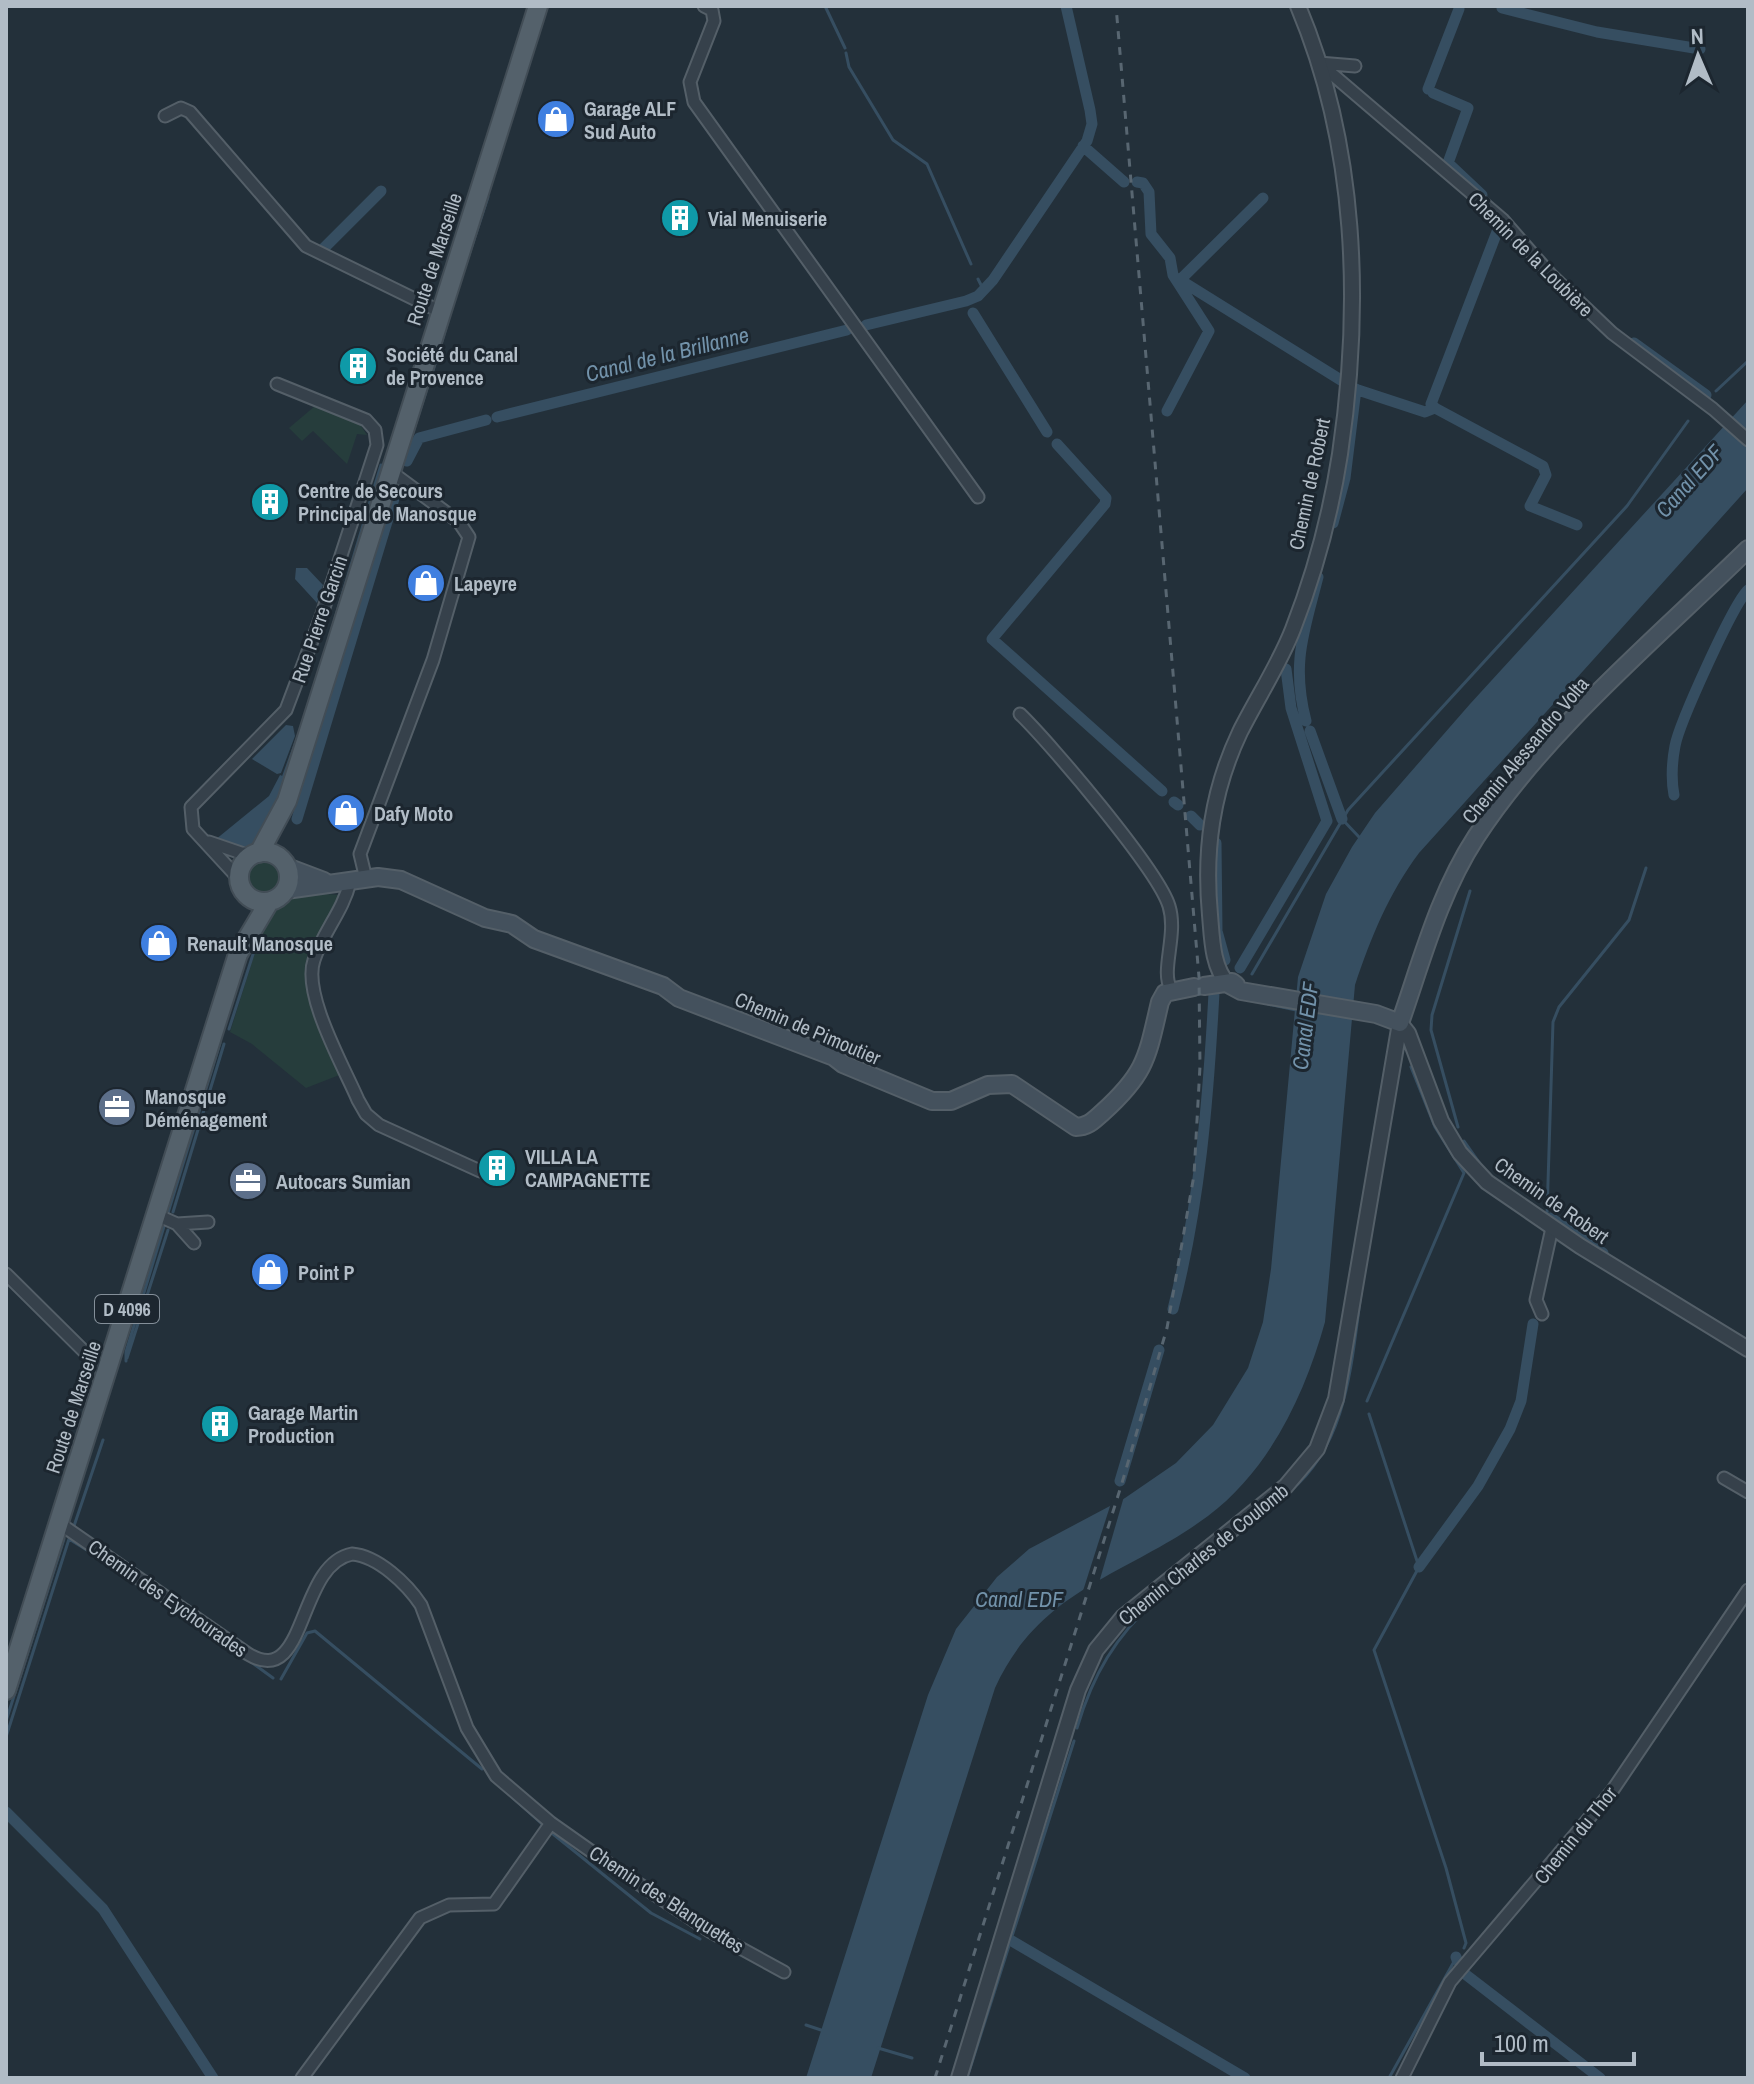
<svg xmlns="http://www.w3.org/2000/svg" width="1754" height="2084" viewBox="0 0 1754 2084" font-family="'Archivo Narrow',sans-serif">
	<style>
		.green { fill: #263d3c }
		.water { fill: #364e61 }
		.pier { fill: #23303a }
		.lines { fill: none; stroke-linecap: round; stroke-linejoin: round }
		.stream { stroke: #364e61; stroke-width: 3 }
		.canal { stroke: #364e61; stroke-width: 11 }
		.minor-casing { stroke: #545f68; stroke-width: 15 }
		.tertiary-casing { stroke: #545f68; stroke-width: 18 }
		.secondary-casing { stroke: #545f68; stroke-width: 20 }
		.primary-casing { stroke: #424d56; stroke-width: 22 }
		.minor { stroke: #36414b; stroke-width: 11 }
		.tertiary { stroke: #36414b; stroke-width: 14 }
		.secondary { stroke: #44515d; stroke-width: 16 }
		.primary { stroke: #54616b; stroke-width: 18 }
		.rail { stroke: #586671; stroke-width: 3; stroke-dasharray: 8 8; stroke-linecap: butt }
		.labels { text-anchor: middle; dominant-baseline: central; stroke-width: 6; stroke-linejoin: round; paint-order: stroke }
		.shield { fill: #1c262f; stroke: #848f99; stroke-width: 2 }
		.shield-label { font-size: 18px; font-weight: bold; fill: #b1bcc6 }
		.poi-label { font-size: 20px; font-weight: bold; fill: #b1bcc6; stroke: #1c262f; text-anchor: start }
		.street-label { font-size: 20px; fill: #b1bcc6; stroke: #1c262f }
		.water-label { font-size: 22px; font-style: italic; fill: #7292aa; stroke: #1c262f }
	</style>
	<rect width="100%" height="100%" fill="#23303a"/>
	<!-- green -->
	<path class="green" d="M 315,406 L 359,423 L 367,435 L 357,434 L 347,464 L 313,431 L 302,441 L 289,428 Z
		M245 877a18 18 0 1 1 36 0a18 18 0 1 1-36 0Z
		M 308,893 L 341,895 L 308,960 L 306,981 L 342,1074 L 306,1088 L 252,1044 L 230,1032 L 263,927 C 273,911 289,896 308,893 Z"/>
	<!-- water -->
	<path class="water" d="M 1748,400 L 1748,488 L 1419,853 C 1389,893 1371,937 1355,985 L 1325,1322 C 1305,1394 1270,1469 1208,1516 C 1127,1576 1041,1587 995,1688 L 871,2078 L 806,2078 L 928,1695 L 956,1629 L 997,1577 L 1029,1549 L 1125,1498 L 1176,1463 L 1213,1425 L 1248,1368 L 1263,1322 L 1271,1269 L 1298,977 L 1326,894 L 1352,847 L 1375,813 L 1470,704 Z
		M 296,568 L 307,568 L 323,585 L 317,603 L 295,579 Z
		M 286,725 L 293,726 L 295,736 L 281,773 L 277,774 L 252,759 Z
		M 280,775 L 285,777 L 273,818 L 258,843 L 238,849 L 215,840 L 269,796 Z"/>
	<!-- pier -->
	<path class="pier" d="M 1125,1493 L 1098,1586 L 1082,1594 L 1112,1500 Z"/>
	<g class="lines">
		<!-- stream -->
		<path class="stream" d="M 825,6 L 845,48
			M 846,53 L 849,67 L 893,140 L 927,164 L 971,264
			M 463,273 L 488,197
			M 978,279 L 984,291
			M 432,374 L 448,321
			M 1716,391 L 1748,361
			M 412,435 L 429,382
			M 326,649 L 381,465
			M 315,742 L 319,748
			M 283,778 L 298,736
			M 1342,819 L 1359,837
			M 1252,974 L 1348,810 L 1627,506 L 1688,421
			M 1268,1004 L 1296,1010
			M 229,1029 L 258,939
			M 1458,1127 L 1431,1030 L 1432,1015 L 1470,891
			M 1464,1141 L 1481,1165
			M 173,1212 L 224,1044
			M 1547,1215 L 1553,1022 L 1559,1007 L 1629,920 L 1646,868
			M 167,1216 L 220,1043
			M 127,1358 L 168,1230
			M 126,1361 L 126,1352 L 165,1223
			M 1367,1401 L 1464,1173 L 1435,1127 L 1411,1067
			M 1369,1414 L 1419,1567 L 1374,1650 L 1446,1868 L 1466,1943 L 1464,1948
			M 1290,1491 C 1348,1443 1351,1363 1361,1294
			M 74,1526 L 103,1440
			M 1166,1592 L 1253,1521
			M 247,1659 L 273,1678
			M 281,1679 L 307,1633 L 315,1631 L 482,1769
			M 6,1721 L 64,1539
			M 1077,1728 C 1093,1674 1115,1637 1157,1599
			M 6,1737 L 69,1539 L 103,1560
			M 513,1798 L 542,1824
			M 553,1834 L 651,1913 L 700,1939
			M 806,2025 L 821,2030
			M 878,2048 L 912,2058
			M 967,2078 L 1074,1741
			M 1389,2078 L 1456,1958"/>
		<!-- canal -->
		<path class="canal" d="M 1502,8 L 1597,32 L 1700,49
			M 1428,89 L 1459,9
			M 1433,93 L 1468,108 L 1448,163 L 1482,195
			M 1083,146 L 1124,182
			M 1137,182 L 1143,183 L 1149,192 L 1151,234 L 1170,258 L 1173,275 L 1209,331 L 1167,411
			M 324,248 L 381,191
			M 1180,280 L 1344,382
			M 1180,280 L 1263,198
			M 973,313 L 1047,432
			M 866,325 L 966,301 L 978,296 L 993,280 L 1087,141 L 1092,124 L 1090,110 L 1066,6
			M 1634,343 L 1706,395
			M 1355,389 L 1425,412 L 1435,408 L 1543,466 L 1546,475 L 1530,506 L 1577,525
			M 1435,408 L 1431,404 L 1500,224
			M 497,417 L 847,330
			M 1057,444 L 1106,498 L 1105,504 L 992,639 L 1162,791
			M 407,461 L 419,438 L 486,420
			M 1333,523 L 1345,478 L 1356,389
			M 1306,721 C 1291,663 1304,632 1318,577
			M 1310,731 L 1342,819
			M 1674,795 C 1671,779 1672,762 1675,746 C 1679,724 1733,604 1748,590
			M 1174,802 L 1178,805
			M 1191,816 L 1200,825
			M 297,819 L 396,492
			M 1216,843 L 1217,931 L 1225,960
			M 1240,968 L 1327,821 L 1291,708 L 1286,669
			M 1551,1218 L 1603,1253
			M 1173,1309 C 1200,1203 1208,1103 1214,993
			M 1120,1481 L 1159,1350
			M 1419,1567 L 1478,1486 L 1510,1429 L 1521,1401 L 1533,1324
			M 6,1812 L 103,1909 L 213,2078
			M 1012,1941 L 1245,2078
			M 1456,1957 L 1457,1960
			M 1465,1974 L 1600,2078"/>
		<!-- minor casing -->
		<g class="minor-casing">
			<path id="minor" d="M 704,6 L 712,10 L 714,21 L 690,82 L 694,102 L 978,497
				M 1319,63 L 1503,220 L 1551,275 L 1612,333 L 1713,409 L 1748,440
				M 1319,63 L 1355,66
				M 165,116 L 181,108 L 190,112 L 306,246 L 441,312
				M 1020,714 C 1051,744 1158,870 1169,906 C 1178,935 1160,971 1171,989
				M 209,842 L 250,856
				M 239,879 L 193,829 L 191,807 L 286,710 L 321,617 L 377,445 L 375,430 L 366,420 L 277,384
				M 366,879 L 360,854 L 433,660 L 469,537 L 459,522 L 390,471
				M 350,882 C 343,911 323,932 314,960 C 302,994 344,1067 358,1100 L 366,1114 L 379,1125 L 480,1171
				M 157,1215 L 177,1224 L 208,1222
				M 177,1224 L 194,1243
				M 6,1274 L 106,1373
				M 1542,1314 L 1536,1300 L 1552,1228
				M 1724,1478 L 1748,1492
				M 59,1523 L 248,1654 C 308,1690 296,1565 352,1554 C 378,1556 407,1584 421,1605 L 467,1728 L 496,1776 L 551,1823 L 612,1866 L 711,1932 L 784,1972
				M 302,2078 L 420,1918 L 449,1905 L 494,1904 L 551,1823
				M 1402,2078 L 1450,1982 L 1612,1791 L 1748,1590"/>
		</g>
		<!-- tertiary casing -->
		<g class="tertiary-casing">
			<path id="tertiary" d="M 1228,984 C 1212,967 1212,937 1210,915 C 1204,850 1212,791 1240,732 C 1257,698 1279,665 1293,629 C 1314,575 1331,512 1340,454 C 1362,305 1357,146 1298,6
				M 1400,1023 L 1408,1033 L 1441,1121 L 1460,1153 L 1487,1182 L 1580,1246 L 1748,1349
				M 959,2078 L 1078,1690 L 1096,1650 L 1123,1617 L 1286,1486 L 1317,1449 L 1336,1399 L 1400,1023"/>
		</g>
		<!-- secondary casing -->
		<g class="secondary-casing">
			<path id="secondary" d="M 287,867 L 324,881
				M 286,890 L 378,877 L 401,880 L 485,918 L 512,924 L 534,939 L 663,986 L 679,998 L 834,1057 L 843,1064 L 932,1101 L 951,1101 L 988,1085 L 1012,1084 L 1076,1127 C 1088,1127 1094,1120 1103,1112 C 1147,1072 1147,1057 1160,1002 L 1165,993 L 1194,987
				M 1228,984 L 1241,991 L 1376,1014 L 1400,1023 C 1422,960 1439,894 1476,837 C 1545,731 1658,637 1748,549
				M 1204,986 L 1232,982 L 1236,985"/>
		</g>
		<!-- primary casing -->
		<g class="primary-casing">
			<path id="primary" d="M239 877a25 25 0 1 1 50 0a25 25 0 1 1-50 0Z
				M 259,853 L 287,801 L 538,6
				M 6,1690 L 238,954 L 269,902"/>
		</g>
		<!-- minor -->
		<use href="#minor" class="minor"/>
		<!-- tertiary -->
		<use href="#tertiary" class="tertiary"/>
		<!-- secondary -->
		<use href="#secondary" class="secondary"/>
		<!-- primary -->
		<use href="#primary" class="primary"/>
		<!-- rail -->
		<path class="rail" d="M 935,2078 L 1122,1483 L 1167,1328 L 1194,1175 L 1200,1066 L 1199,977 L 1116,6"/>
	</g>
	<!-- icons -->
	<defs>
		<g id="shop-disc" transform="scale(2)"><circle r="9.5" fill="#3f7fe0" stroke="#1c262f"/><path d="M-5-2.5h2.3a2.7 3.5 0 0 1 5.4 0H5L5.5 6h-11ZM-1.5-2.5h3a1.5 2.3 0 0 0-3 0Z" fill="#fff"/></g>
		<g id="building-disc" transform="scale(2)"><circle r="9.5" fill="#0f9aa8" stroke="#1c262f"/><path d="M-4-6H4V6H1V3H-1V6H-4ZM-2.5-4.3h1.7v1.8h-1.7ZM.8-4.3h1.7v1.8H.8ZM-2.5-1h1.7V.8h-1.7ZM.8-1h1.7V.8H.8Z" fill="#fff"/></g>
		<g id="office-disc" transform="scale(2)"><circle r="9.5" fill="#5c6f8a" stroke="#1c262f"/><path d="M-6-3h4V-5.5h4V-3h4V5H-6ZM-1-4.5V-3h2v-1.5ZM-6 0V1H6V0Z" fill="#fff"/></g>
	</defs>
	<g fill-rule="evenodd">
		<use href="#shop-disc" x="556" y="119"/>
		<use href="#building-disc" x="680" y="218"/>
		<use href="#building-disc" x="358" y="366"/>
		<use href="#building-disc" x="270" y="502"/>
		<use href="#shop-disc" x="426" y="583"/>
		<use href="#shop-disc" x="346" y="813"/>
		<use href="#shop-disc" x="159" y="943"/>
		<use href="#office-disc" x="117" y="1107"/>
		<use href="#building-disc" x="497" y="1168"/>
		<use href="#office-disc" x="248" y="1181"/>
		<use href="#shop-disc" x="270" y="1272"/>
		<use href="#building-disc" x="220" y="1424"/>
	</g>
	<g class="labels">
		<!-- shield labels -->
		<rect class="shield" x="95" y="1295" width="64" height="28" rx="6"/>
		<g class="shield-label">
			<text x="127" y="1309">D 4096</text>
		</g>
		<!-- poi labels -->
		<g class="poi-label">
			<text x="584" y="108">Garage ALF<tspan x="584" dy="23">Sud Auto</tspan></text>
			<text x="708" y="218">Vial Menuiserie</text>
			<text x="386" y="354">Société du Canal<tspan x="386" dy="23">de Provence</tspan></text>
			<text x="298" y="490">Centre de Secours<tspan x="298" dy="23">Principal de Manosque</tspan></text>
			<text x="454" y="583">Lapeyre</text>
			<text x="374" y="813">Dafy Moto</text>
			<text x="187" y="943">Renault Manosque</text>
			<text x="145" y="1096">Manosque<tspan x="145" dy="23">Déménagement</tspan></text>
			<text x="525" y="1156">VILLA LA<tspan x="525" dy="23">CAMPAGNETTE</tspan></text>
			<text x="276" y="1181">Autocars Sumian</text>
			<text x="298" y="1272">Point P</text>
			<text x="248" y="1412">Garage Martin<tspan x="248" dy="23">Production</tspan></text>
		</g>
		<!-- street labels -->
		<g class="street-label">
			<text transform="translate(1531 254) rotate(45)">Chemin de la Loubière</text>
			<text transform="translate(434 259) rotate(-72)">Route de Marseille</text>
			<text transform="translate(1309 484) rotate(-78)">Chemin de Robert</text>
			<text transform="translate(319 619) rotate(-71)">Rue Pierre Garcin</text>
			<text transform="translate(1525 750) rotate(-50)">Chemin Alessandro Volta</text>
			<text transform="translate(808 1028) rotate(23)">Chemin de Pimoutier</text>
			<text transform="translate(1552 1200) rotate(35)">Chemin de Robert</text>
			<text transform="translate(73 1407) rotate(-72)">Route de Marseille</text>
			<text transform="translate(1203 1554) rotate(-39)">Chemin Charles de Coulomb</text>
			<text transform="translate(168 1598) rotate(35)">Chemin des Eychourades</text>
			<text transform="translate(1575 1835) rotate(-51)">Chemin du Thor</text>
			<text transform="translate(667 1899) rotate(33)">Chemin des Blanquettes</text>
		</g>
		<!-- water labels -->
		<g class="water-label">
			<text transform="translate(667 354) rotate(-14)">Canal de la Brillanne</text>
			<text transform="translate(1689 481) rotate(-48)">Canal EDF</text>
			<text transform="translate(1305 1026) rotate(-83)">Canal EDF</text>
			<text x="1019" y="1599">Canal EDF</text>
		</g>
	</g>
	<!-- border -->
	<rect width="1754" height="2084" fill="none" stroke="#b1bcc6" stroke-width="16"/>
	<!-- north arrow -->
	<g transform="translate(1698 56) rotate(358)" stroke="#1c262f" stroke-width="6" paint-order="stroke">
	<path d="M0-6L14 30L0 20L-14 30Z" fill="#b1bcc6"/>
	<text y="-12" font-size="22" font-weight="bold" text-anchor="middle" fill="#b1bcc6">N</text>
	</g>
	<!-- scale -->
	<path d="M1482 2052v12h152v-12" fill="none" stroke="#b1bcc6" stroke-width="4"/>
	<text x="1494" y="2052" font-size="24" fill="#b1bcc6" stroke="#1c262f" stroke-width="6" paint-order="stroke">100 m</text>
</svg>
